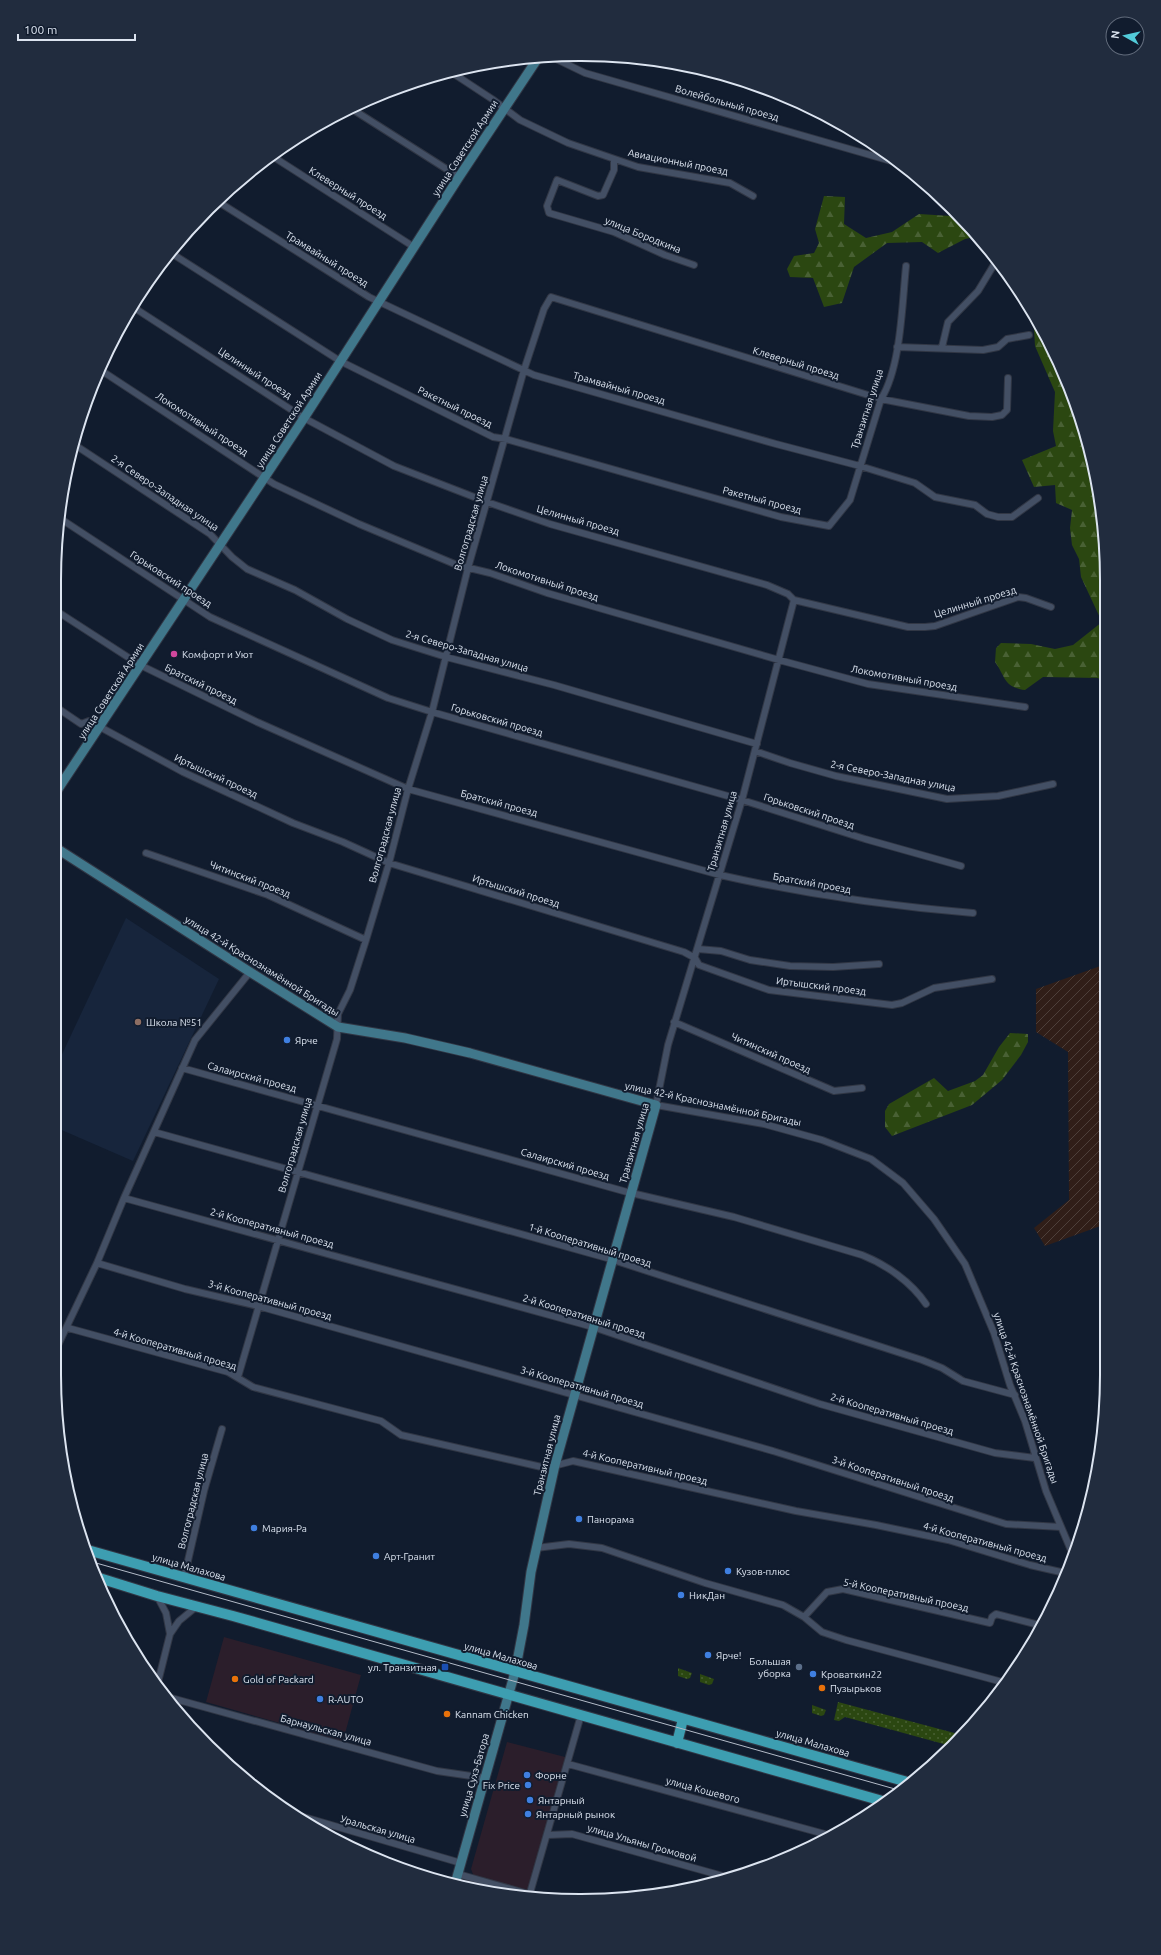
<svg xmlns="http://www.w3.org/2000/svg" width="1161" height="1955" viewBox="0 0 1161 1955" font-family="Ubuntu,sans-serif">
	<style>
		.commercial { fill: #2b1e2b }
		.industrial { fill: url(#industrial-furrows) }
		.built { fill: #17253c }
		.grass { fill: url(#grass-dots) }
		.forest { fill: url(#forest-firs) }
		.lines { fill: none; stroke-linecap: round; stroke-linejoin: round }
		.street-casing { stroke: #313745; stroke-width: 8 }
		.secondary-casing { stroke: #313745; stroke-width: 11 }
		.primary-casing { stroke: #313745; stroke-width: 12 }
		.street { stroke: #434f64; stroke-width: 6 }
		.secondary { stroke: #40778b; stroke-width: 9 }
		.primary { stroke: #3d9eb1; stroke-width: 10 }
		.tram { stroke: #b3bbc8; stroke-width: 1 }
		.hotel-dot { fill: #d1479c; stroke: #111c2e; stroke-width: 1.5 }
		.education-dot { fill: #8d6e63; stroke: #111c2e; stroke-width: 1.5 }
		.shop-dot { fill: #3f7fe0; stroke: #111c2e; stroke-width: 1.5 }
		.transit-dot { fill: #1a4fb4; stroke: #111c2e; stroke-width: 1.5 }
		.service-dot { fill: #5c6f8a; stroke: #111c2e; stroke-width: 1.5 }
		.food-dot { fill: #e8710a; stroke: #111c2e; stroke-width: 1.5 }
		.labels { text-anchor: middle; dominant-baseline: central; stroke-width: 4; stroke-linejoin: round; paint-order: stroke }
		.street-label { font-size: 10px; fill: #dce4f0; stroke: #111c2e }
		.poi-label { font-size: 10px; fill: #dce4f0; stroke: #111c2e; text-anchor: start }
		.rim { fill: none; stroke: #dce4f0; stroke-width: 2 }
	</style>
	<defs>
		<pattern id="industrial-furrows" width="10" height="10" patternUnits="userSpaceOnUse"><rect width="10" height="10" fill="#301e18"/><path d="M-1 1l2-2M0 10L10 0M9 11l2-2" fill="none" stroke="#4d3f3a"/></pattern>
		<pattern id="grass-dots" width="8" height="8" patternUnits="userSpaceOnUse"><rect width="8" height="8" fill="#2b4711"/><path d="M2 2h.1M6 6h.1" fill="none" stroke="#496134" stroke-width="1.8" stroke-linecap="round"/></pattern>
		<pattern id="forest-firs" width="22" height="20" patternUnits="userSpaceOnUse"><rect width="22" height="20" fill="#2b4711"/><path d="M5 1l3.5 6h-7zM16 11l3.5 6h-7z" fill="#496134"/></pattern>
	</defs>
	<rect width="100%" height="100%" fill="#111c2e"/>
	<!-- commercial -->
	<path class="commercial" d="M 224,1637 L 361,1675 L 343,1741 L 206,1702 Z
		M 507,1742 L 569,1758 L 531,1894 L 472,1887 L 474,1877 L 471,1869 Z"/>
	<!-- industrial -->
	<path class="industrial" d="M 1106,964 L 1106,1224 L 1045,1246 L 1034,1228 L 1069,1200 L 1068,1052 L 1036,1032 L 1036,989 Z"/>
	<!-- built -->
	<path class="built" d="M 126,918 L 219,979 L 133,1161 L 57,1128 L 57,1065 Z"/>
	<!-- grass -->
	<path class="grass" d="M 678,1668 L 692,1673 L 690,1678 L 687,1679 L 678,1676 Z
		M 700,1674 L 714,1679 L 712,1684 L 709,1685 L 700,1682 Z
		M 838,1702 L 962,1735 L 951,1746 L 845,1717 L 839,1721 L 834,1720 Z
		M 812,1705 L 826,1710 L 824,1715 L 821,1716 L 812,1713 Z"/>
	<!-- forest -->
	<path class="forest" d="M 824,196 L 845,197 L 844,224 L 866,238 L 892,232 L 919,214 L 951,216 L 957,214 L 975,237 L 965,239 L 938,253 L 922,242 L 887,243 L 854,267 L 842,303 L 824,307 L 813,278 L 790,277 L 787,269 L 794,256 L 814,253 L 819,243 L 815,229 Z
		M 1033,312 L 1079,411 L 1106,546 L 1106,684 L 1098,678 L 1043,677 L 1025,690 C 1003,687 1006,677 995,662 L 996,648 L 1001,643 L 1031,644 L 1055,649 L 1073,645 L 1102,622 L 1081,577 L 1079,559 L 1072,545 L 1070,528 L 1072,510 L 1056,503 L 1055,485 L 1034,487 L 1022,460 L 1056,446 L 1053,431 L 1055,392 L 1035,346 Z
		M 1010,1033 L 1028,1034 L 1028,1042 L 1021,1055 L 1002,1080 L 972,1105 L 892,1136 L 885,1127 L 885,1111 L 889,1104 L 934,1078 L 948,1091 L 975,1081 L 983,1075 L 999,1047 Z"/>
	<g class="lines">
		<!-- street casing -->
		<g class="street-casing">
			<path id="street" d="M 552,57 L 585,73 L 898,163
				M 451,72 L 492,99 L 520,120 L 568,143 L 638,167 L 730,183 L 753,196
				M 352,109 L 459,177
				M 272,156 L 414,247
				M 614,159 L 614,170 L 603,195 L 598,196 L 557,180 L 547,206 L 549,213 L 614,232 L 665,255 L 694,265
				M 217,201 L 369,297 L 534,375 L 776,444 L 860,466 L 915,483 L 935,497 L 975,505 L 987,514 L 998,517 L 1012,517 L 1038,498
				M 171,253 L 340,361 L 493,437 L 506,439 L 781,517 L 829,526 L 850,500 L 881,399 C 901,367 902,305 906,266
				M 133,307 L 304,418 L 394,466 L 487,502 L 550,524 L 767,585 L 788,594 L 794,600 L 908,627 L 925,627 L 935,626 L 1018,597 L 1026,598 L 1051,607
				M 897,347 L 983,350 L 998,347 L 1007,339 L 1029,335
				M 942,347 L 948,322 L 978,291 L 995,263
				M 102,371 L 274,484 L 359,524 L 457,565 L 490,573 L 547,593 L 779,660 L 868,684 L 1025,707
				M 75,445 L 210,534 L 232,557 L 247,569 L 295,590 L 347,619 L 392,640 L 446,657 L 554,685 L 757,744
				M 61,519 L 210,617 L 388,698 L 432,712 L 742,800 L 865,839 L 961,866
				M 794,600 L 742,800 L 668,1045 L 656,1105 L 764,1124 L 822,1140 L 871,1159 L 903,1183 L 934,1219 L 965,1264 L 994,1333 L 1010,1385 L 1025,1421 L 1046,1491 L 1073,1555
				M 55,610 L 140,665 L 257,722 L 408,789 L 720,875 C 804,894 888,906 973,913
				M 56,707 L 81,724 L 89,721 L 183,772 L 293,823 L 343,842 L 389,863 L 684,952 L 695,958 L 699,965 L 769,990 L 892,1005 L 902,1003 L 934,988 L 992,979
				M 755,751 L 790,763 L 836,776 L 947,799 L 998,796 L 1053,784
				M 146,853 L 268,895 L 366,940
				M 698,949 L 721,951 L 750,960 L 790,966 L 833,967 L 879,964
				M 674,1022 L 834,1091 L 862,1088
				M 182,1068 L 627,1192 L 734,1217 L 862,1255 C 887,1265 911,1282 926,1304
				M 154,1132 L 607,1258 L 922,1360 L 942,1368 L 963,1381 L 1015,1395
				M 124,1198 L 593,1327 L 820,1404 L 995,1453 L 1035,1458
				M 97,1263 L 185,1289 L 258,1306 L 773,1451 L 1006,1524 L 1061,1527
				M 68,1328 L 228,1372 L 253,1387 L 381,1421 L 401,1435 L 546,1468 L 573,1461 L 796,1511 L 876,1525 L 948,1540 L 1030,1565 L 1065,1573
				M 58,1345 L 97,1263 L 124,1198 L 195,1040 L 250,972
				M 238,1377 L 337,1039 L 338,1014 L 350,990 L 366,940 L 389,863 L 408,789 L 432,712 L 468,568 L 524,370 L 544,309 L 551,297 L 881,399 L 969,416 L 992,417 L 1002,415 L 1007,410 L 1008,378
				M 536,1548 L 569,1544 L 602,1548 L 705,1583 L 783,1605 L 804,1617 L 827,1592 L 843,1589 L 990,1623 L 992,1617 L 996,1614 L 1039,1625
				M 184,1578 L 204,1491 L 222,1429
				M 157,1596 L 166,1613 L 170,1634
				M 804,1617 L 822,1632 L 846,1640 L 1006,1683
				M 157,1686 L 170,1634 L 179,1621 L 196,1607
				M 164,1696 L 437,1771 L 485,1778
				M 568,1764 L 832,1836
				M 290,1813 L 461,1863
				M 548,1835 L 572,1834 L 730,1878
				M 458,1874 L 532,1895
				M 530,1893 L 581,1715"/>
		</g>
		<!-- secondary casing -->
		<g class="secondary-casing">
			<path id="secondary" d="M 56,792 L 304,418 L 459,177 L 538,58
				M 56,848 L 250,972 L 338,1027 L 405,1038 L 470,1053 L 656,1105 L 555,1465 L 531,1572 L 524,1625 L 515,1672 L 455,1884"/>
		</g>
		<!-- primary casing -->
		<g class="primary-casing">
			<path id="primary" d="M 84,1549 L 911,1783
				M 96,1577 L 157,1596 L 233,1616 L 886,1802
				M 677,1743 L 683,1719"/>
		</g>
		<!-- street -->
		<use href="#street" class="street"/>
		<!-- secondary -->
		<use href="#secondary" class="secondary"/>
		<!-- primary -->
		<use href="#primary" class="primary"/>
		<!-- tram -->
		<path class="tram" d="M 89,1561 L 902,1791"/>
	</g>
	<!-- markers -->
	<circle class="hotel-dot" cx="174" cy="654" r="4"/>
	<circle class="education-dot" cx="138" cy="1022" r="4"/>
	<g class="shop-dot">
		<circle cx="287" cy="1040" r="4"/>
		<circle cx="579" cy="1519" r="4"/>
		<circle cx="254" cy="1528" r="4"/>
		<circle cx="376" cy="1556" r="4"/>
		<circle cx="728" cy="1571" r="4"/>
		<circle cx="681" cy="1595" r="4"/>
		<circle cx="708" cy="1655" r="4"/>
		<circle cx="813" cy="1674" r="4"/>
		<circle cx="320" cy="1699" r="4"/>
		<circle cx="527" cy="1775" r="4"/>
		<circle cx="528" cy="1785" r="4"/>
		<circle cx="530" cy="1800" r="4"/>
		<circle cx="528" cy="1814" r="4"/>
	</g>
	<rect class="transit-dot" x="441" y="1663" width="8" height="8" rx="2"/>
	<circle class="service-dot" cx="799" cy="1667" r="4"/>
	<g class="food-dot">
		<circle cx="235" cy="1679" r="4"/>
		<circle cx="822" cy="1688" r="4"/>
		<circle cx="447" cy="1714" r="4"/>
	</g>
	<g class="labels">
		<!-- street labels -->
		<g class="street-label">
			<text transform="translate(727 103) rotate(16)">Волейбольный проезд</text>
			<text transform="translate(465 148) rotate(-57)">улица Советской Армии</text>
			<text transform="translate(678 162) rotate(11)">Авиационный проезд</text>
			<text transform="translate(348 193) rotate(32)">Клеверный проезд</text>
			<text transform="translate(643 235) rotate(22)">улица Бородкина</text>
			<text transform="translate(327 259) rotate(32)">Трамвайный проезд</text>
			<text transform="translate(796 363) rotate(17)">Клеверный проезд</text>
			<text transform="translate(255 373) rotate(33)">Целинный проезд</text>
			<text transform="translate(619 388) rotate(16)">Трамвайный проезд</text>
			<text transform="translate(455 407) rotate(26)">Ракетный проезд</text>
			<text transform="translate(867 409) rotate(-72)">Транзитная улица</text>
			<text transform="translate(289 420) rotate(-57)">улица Советской Армии</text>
			<text transform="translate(202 424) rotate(33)">Локомотивный проезд</text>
			<text transform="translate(165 493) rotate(34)">2-я Северо-Западная улица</text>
			<text transform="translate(762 500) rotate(15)">Ракетный проезд</text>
			<text transform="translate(578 520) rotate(16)">Целинный проезд</text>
			<text transform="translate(471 523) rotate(-74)">Волгоградская улица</text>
			<text transform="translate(171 579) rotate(33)">Горьковский проезд</text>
			<text transform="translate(547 581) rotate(18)">Локомотивный проезд</text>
			<text transform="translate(975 602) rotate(-17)">Целинный проезд</text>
			<text transform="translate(467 651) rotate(16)">2-я Северо-Западная улица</text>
			<text transform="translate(904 678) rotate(10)">Локомотивный проезд</text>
			<text transform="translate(201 684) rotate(26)">Братский проезд</text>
			<text transform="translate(111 691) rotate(-57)">улица Советской Армии</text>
			<text transform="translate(497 720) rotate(16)">Горьковский проезд</text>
			<text transform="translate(216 776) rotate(25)">Иртышский проезд</text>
			<text transform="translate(893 776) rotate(11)">2-я Северо-Западная улица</text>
			<text transform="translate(499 803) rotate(15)">Братский проезд</text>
			<text transform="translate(809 811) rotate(18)">Горьковский проезд</text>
			<text transform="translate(722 831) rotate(-74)">Транзитная улица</text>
			<text transform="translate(385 835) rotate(-75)">Волгоградская улица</text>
			<text transform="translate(250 879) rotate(21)">Читинский проезд</text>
			<text transform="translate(812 883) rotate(10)">Братский проезд</text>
			<text transform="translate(516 891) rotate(17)">Иртышский проезд</text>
			<text transform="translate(262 966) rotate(32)">улица 42-й Краснознамённой Бригады</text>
			<text transform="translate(821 986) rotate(7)">Иртышский проезд</text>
			<text transform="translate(771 1053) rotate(24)">Читинский проезд</text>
			<text transform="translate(252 1077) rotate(15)">Салаирский проезд</text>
			<text transform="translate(713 1104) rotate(12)">улица 42-й Краснознамённой Бригады</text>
			<text transform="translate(634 1143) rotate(-74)">Транзитная улица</text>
			<text transform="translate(295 1145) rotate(-74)">Волгоградская улица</text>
			<text transform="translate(565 1164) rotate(16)">Салаирский проезд</text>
			<text transform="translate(272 1228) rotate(15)">2-й Кооперативный проезд</text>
			<text transform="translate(590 1245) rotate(17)">1-й Кооперативный проезд</text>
			<text transform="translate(270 1300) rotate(15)">3-й Кооперативный проезд</text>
			<text transform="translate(584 1316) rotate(17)">2-й Кооперативный проезд</text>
			<text transform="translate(175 1349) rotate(16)">4-й Кооперативный проезд</text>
			<text transform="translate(582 1387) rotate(16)">3-й Кооперативный проезд</text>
			<text transform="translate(1026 1398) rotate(71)">улица 42-й Краснознамённой Бригады</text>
			<text transform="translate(892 1414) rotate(16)">2-й Кооперативный проезд</text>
			<text transform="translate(547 1455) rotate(-76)">Транзитная улица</text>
			<text transform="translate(645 1467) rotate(13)">4-й Кооперативный проезд</text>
			<text transform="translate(893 1479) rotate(18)">3-й Кооперативный проезд</text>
			<text transform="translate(193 1501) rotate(-76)">Волгоградская улица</text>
			<text transform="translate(985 1542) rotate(15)">4-й Кооперативный проезд</text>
			<text transform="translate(189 1567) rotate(16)">улица Малахова</text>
			<text transform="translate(906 1595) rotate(12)">5-й Кооперативный проезд</text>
			<text transform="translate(501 1656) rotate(16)">улица Малахова</text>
			<text transform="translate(326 1730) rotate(15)">Барнаульская улица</text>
			<text transform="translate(813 1743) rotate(16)">улица Малахова</text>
			<text transform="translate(474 1775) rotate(-74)">улица Сухэ-Батора</text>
			<text transform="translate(703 1790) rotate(15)">улица Кошевого</text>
			<text transform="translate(378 1829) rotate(16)">Уральская улица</text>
			<text transform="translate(642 1843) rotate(16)">улица Ульяны Громовой</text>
		</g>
		<!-- poi labels -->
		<g class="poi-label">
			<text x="182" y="654">Комфорт и Уют</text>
			<text x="146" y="1022">Школа №51</text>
			<text x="295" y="1040">Ярче</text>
			<text x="587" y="1519">Панорама</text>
			<text x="262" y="1528">Мария-Ра</text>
			<text x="384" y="1556">Арт-Гранит</text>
			<text x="736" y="1571">Кузов-плюс</text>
			<text x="689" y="1595">НикДан</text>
			<text x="716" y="1655">Ярче!</text>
			<text x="791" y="1661" text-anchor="end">Большая<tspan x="791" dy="12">уборка</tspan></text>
			<text x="437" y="1667" text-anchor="end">ул. Транзитная</text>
			<text x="821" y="1674">Кроваткин22</text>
			<text x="243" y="1679">Gold of Packard</text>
			<text x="830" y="1688">Пузырьков</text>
			<text x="328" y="1699">R-AUTO</text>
			<text x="455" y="1714">Kannam Chicken</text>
			<text x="535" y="1775">Форне</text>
			<text x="520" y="1785" text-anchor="end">Fix Price</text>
			<text x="538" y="1800">Янтарный</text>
			<text x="536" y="1814">Янтарный рынок</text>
		</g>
	</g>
	<!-- crop -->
	<path d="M0 0H1161V1955H0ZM580 61H581A519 519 0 0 1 1100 580V1375A519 519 0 0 1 581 1894H580A519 519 0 0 1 61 1375V580A519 519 0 0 1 580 61Z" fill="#212c3e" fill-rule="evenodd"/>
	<path class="rim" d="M580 61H581A519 519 0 0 1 1100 580V1375A519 519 0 0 1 581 1894H580A519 519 0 0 1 61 1375V580A519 519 0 0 1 580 61Z"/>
	<!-- north arrow -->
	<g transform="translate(1125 36) rotate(278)"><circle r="19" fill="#111c2e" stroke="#626c7c"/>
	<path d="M0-3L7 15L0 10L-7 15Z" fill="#52cbd9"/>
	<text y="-6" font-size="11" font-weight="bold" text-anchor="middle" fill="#dce4f0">N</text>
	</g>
	<!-- scale -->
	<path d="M18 34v6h117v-6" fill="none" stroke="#dce4f0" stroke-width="2"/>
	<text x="24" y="34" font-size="12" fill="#dce4f0" stroke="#111c2e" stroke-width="3" paint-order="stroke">100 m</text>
</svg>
